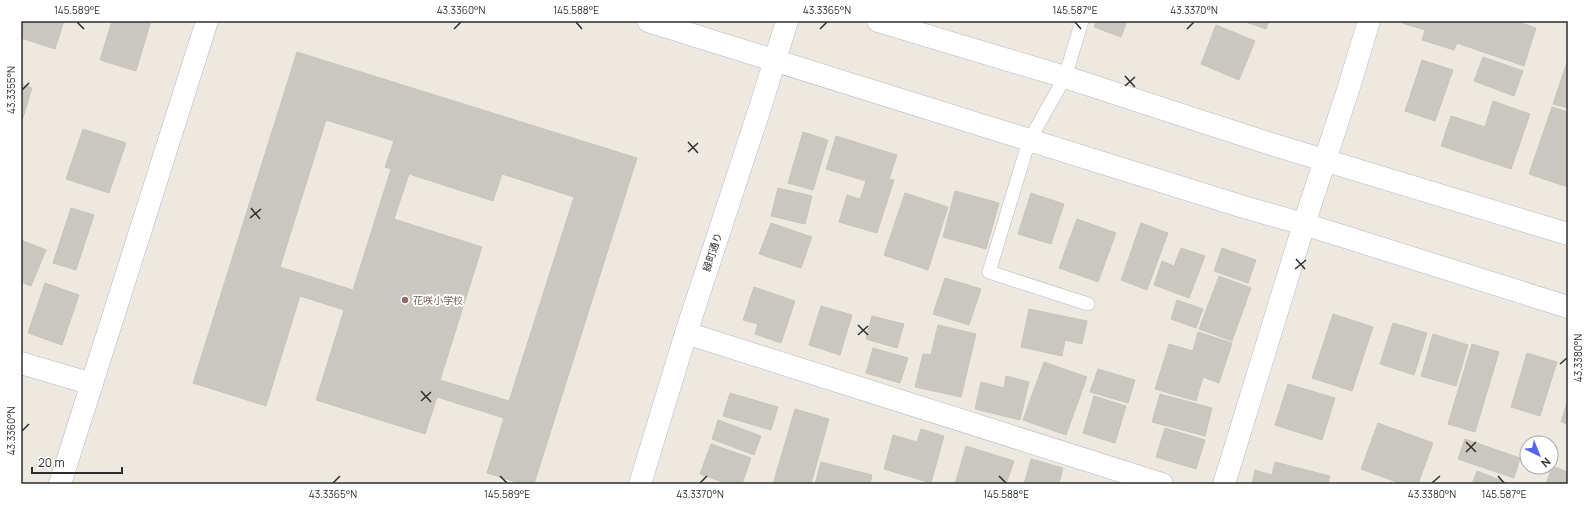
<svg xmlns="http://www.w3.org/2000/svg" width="1589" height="505" viewBox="0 0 1589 505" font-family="Manrope,'Noto Sans JP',sans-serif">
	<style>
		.building { fill: #c9c7bf; stroke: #c8c5bb; fill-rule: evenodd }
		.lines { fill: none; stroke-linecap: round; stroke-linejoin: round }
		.lane-casing { stroke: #b5b6bf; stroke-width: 14 }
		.street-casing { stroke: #b5b6bf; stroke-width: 23 }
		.secondary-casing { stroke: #b5b6bf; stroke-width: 23 }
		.lane { stroke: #fff; stroke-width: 13 }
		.street { stroke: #fff; stroke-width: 22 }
		.secondary { stroke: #fff; stroke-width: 22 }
		.ticks { fill: none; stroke: #2d2d2d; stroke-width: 1.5 }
		.education-dot { fill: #8d6e63; stroke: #fff; stroke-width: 1.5 }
		.labels { text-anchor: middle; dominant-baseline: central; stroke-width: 3.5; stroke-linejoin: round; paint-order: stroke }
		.street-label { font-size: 10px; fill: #2d2d2d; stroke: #fff }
		.education-label { font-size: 10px; fill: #785e54; stroke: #fff; text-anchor: start }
		.neatline { fill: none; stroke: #2d2d2d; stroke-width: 1.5 }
		.ticks-label { font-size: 10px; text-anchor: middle; fill: #2d2d2d }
	</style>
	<rect width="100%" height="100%" fill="#ede9e1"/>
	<!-- building -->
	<path class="building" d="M 21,21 L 64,21 L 55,49 L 21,38 Z
		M 112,21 L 151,21 L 136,71 L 100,60 Z
		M 1096,21 L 1127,21 L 1121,37 L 1094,27 Z
		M 1243,21 L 1269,21 L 1266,29 Z
		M 1403,21 L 1516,21 L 1536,28 L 1524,66 L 1457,43 L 1454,50 L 1422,40 L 1425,30 L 1402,23 Z
		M 1216,25 L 1255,41 L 1239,80 L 1201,64 Z
		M 297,52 L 637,158 L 534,484 L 522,484 L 487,473 L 504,418 L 437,397 L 425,434 L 316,400 L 344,310 L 300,296 L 266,406 L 193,383 ZM 326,120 L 394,141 L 385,167 L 391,169 L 353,290 L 280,267 ZM 409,174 L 493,201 L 502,174 L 574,197 L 509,401 L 440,380 L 482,247 L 394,219 Z
		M 1483,57 L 1523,71 L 1514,96 L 1474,81 Z
		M 1568,59 L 1568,108 L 1553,104 Z
		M 1422,60 L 1453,70 L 1435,121 L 1405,111 Z
		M 21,84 L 32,88 L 21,124 Z
		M 1493,101 L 1530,114 L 1511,169 L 1441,146 L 1451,116 L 1485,127 Z
		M 1552,107 L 1568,112 L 1568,187 L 1529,174 Z
		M 83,129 L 126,143 L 109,193 L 66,179 Z
		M 803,132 L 828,140 L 813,190 L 788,183 Z
		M 836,136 L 897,155 L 889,179 L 894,180 L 877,233 L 839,222 L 847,195 L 860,199 L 866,181 L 826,169 Z
		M 778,188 L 812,196 L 805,224 L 771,216 Z
		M 955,191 L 999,203 L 986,249 L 943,237 Z
		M 905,193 L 948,207 L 928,270 L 884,255 Z
		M 1031,193 L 1064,204 L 1051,244 L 1018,234 Z
		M 71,208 L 94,215 L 76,270 L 53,263 Z
		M 1077,219 L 1116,233 L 1098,282 L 1059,268 Z
		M 771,223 L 812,237 L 801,268 L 759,254 Z
		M 1141,223 L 1168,233 L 1147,290 L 1121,280 Z
		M 21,240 L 46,250 L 31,286 L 21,282 Z
		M 1181,248 L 1205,256 L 1189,298 L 1154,285 L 1162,261 L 1174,266 Z
		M 1222,248 L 1256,260 L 1248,283 L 1214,271 Z
		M 1219,276 L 1251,288 L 1232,341 L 1199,329 Z
		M 945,278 L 981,289 L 969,325 L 933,314 Z
		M 45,283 L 79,295 L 62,345 L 28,333 Z
		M 754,287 L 795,301 L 781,343 L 755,334 L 758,324 L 743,320 Z
		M 1177,300 L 1203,309 L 1196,328 L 1171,319 Z
		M 821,306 L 852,315 L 840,355 L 809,345 Z
		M 1029,309 L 1087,321 L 1082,344 L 1065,340 L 1062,356 L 1021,347 Z
		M 1333,314 L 1373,327 L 1352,391 L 1312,378 Z
		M 872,316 L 904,324 L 897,348 L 866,339 Z
		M 1393,323 L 1427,333 L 1414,375 L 1380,364 Z
		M 938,325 L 976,334 L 961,397 L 915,387 L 923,354 L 931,355 Z
		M 1198,332 L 1232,343 L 1219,383 L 1203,377 L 1196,401 L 1155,389 L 1169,344 L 1193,351 Z
		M 1433,334 L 1468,345 L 1456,386 L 1421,376 Z
		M 1472,344 L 1499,352 L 1475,432 L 1448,424 Z
		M 873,348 L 908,358 L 900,383 L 866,373 Z
		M 1527,353 L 1557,362 L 1540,416 L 1511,407 Z
		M 1044,362 L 1087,377 L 1066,435 L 1023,420 Z
		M 1098,369 L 1135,380 L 1128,403 L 1090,392 Z
		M 1006,376 L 1029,382 L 1020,420 L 975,409 L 981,382 L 1004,388 Z
		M 1288,384 L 1335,398 L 1322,440 L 1275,425 Z
		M 730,393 L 778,407 L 771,430 L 723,416 Z
		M 1160,394 L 1212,408 L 1205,436 L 1152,422 Z
		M 1094,396 L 1126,406 L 1115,443 L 1083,433 Z
		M 1568,400 L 1568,424 L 1561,422 Z
		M 795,409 L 829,419 L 811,484 L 773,484 Z
		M 718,420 L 761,436 L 754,455 L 712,439 Z
		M 1378,423 L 1433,443 L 1418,484 L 1402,484 L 1361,469 Z
		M 1165,428 L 1205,440 L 1196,469 L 1156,457 Z
		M 921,429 L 944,436 L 931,483 L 884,469 L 893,435 L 917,442 Z
		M 1465,439 L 1520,458 L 1514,478 L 1458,459 Z
		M 711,444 L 751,458 L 742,484 L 728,484 L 700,474 Z
		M 966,446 L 1014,461 L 1006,484 L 955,484 Z
		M 1031,459 L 1063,468 L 1059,484 L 1024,484 Z
		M 821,462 L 872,475 L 870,484 L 815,484 Z
		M 1275,462 L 1330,476 L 1328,484 L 1252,484 L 1255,470 L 1272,475 Z
		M 1552,466 L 1568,472 L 1568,484 L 1546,484 Z
		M 1477,471 L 1510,484 L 1472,484 Z"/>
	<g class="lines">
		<!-- lane casing -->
		<g class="lane-casing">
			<path id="lane" d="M 1082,21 L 1065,77 L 1029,141 L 989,272 L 1088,304"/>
		</g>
		<!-- street casing -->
		<g class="street-casing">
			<path id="street" d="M 686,333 L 1162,484
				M 21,363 L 92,384"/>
		</g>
		<!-- secondary casing -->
		<g class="secondary-casing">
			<path id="secondary" d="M 648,21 L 1247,208 L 1304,224 L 1568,307
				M 878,21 L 1065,77 L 1271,144 L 1568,234
				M 60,484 L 207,21
				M 640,484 L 686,333 L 760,108 L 787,21
				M 1224,484 L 1304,224 L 1348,90 L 1369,21"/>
		</g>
		<!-- lane -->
		<use href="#lane" class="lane"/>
		<!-- street -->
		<use href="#street" class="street"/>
		<!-- secondary -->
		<use href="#secondary" class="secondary"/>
	</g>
	<!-- ticks -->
	<path class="ticks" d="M 77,22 L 84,29M 576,22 L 582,29M 1075,22 L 1081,29M 454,29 L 461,22M 820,29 L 827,22M 1187,29 L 1194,22M 1125,76 L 1135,87M 1125,86 L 1135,77M 22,90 L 29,83M 688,142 L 698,153M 688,152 L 698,143M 251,208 L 260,219M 250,218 L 261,209M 1296,259 L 1305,269M 1295,269 L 1306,260M 858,325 L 868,335M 858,335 L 868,326M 1560,364 L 1567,358M 421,391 L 431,402M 421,401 L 431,392M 22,431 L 29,424M 1466,442 L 1476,452M 1466,452 L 1476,442M 500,476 L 507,483M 999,476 L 1006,483M 1498,476 L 1504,483M 333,483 L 340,476M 700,483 L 707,476M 1432,483 L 1440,476"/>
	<!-- markers -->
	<circle class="education-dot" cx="405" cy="300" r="4"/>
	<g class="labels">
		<!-- street labels -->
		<g class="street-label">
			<text transform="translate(712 252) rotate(-72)">緑町通り</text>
		</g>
		<!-- education labels -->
		<g class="education-label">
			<text x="413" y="300">花咲小学校</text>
		</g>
	</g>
	<!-- border -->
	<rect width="1589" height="505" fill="none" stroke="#ffffff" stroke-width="44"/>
	<!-- north arrow -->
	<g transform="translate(1539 455) rotate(137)"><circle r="19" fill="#ffffff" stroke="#ababab"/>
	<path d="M0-3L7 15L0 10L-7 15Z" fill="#5364e8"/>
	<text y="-6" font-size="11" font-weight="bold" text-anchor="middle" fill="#2d2d2d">N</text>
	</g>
	<!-- scale -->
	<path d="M32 467v6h90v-6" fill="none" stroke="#2d2d2d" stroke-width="2"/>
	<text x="38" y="467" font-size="12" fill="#2d2d2d" stroke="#ffffff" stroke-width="3" paint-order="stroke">20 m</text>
	<rect x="22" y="22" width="1545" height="461" class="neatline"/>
	<g class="ticks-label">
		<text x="77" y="14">145.589°E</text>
		<text x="461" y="14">43.3360°N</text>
		<text x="576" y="14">145.588°E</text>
		<text x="827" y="14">43.3365°N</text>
		<text x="1075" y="14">145.587°E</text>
		<text x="1194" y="14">43.3370°N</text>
		<text transform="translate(11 90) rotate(-90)" y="4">43.3355°N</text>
		<text transform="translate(1578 358) rotate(-90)" y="4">43.3380°N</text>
		<text transform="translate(11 431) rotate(-90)" y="4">43.3360°N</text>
		<text x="333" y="498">43.3365°N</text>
		<text x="507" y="498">145.589°E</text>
		<text x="700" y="498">43.3370°N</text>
		<text x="1006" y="498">145.588°E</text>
		<text x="1432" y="498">43.3380°N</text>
		<text x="1504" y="498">145.587°E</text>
	</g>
</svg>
